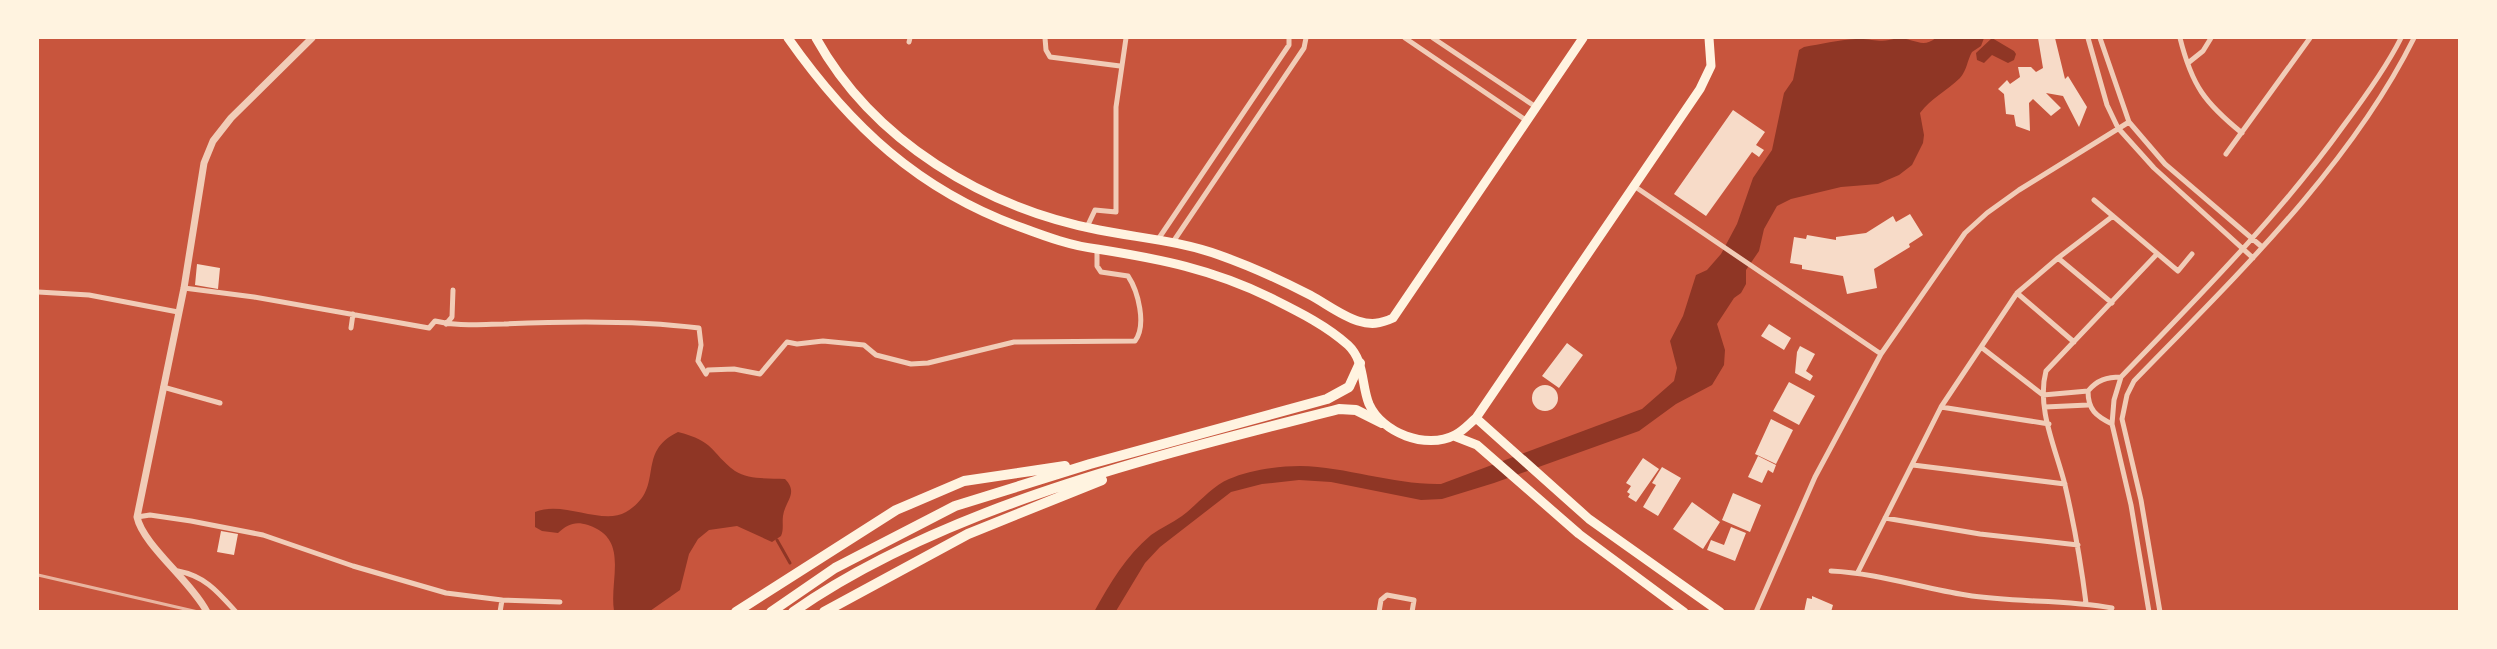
<svg xmlns="http://www.w3.org/2000/svg" width="2497" height="649" viewBox="0 0 2497 649" font-family="Ubuntu,sans-serif">
	<style>
		.water { fill: #8f3625 }
		.lines { fill: none; stroke-linecap: round; stroke-linejoin: round }
		.stream { stroke: #8f3625; stroke-width: 3 }
		.building { fill: #f7dbc8 }
		.minor { stroke: #f1ccb7; stroke-width: 5 }
		.tertiary { stroke: #f1ccb7; stroke-width: 7 }
		.primary { stroke: #fff3e0; stroke-width: 9 }
		.motorway { stroke: #fff3e0; stroke-width: 10 }
		.rail { stroke: #e9b49f; stroke-width: 3 }
	</style>
	<rect width="100%" height="100%" fill="#c8553d"/>
	<!-- water -->
	<path class="water" d="M 1897,38 C 1914,38 1922,49 1936,38 L 1984,38 L 1981,46 L 1972,52 C 1967,61 1967,70 1960,78 C 1947,91 1931,98 1920,113 L 1924,135 L 1923,143 L 1912,165 L 1899,175 L 1878,184 L 1841,187 L 1791,199 L 1777,206 L 1764,229 L 1759,251 L 1746,270 L 1746,284 L 1741,293 L 1734,298 L 1717,324 L 1725,350 L 1724,365 L 1712,385 L 1676,404 L 1639,431 L 1494,483 L 1442,499 L 1421,500 L 1331,482 L 1299,480 L 1262,484 L 1231,492 L 1160,547 L 1145,563 L 1116,611 L 1094,612 C 1110,583 1126,556 1151,535 C 1161,528 1172,523 1182,516 C 1197,505 1212,486 1229,479 C 1249,470 1278,466 1300,466 C 1348,467 1394,485 1441,484 L 1642,409 L 1674,381 L 1677,368 L 1670,341 L 1683,316 L 1696,275 L 1707,270 L 1721,254 L 1737,224 L 1753,178 L 1772,150 L 1784,93 L 1793,80 L 1799,50 L 1804,47 C 1821,44 1838,40 1856,39 C 1873,38 1880,44 1897,38 Z
		M 1992,38 L 2014,51 L 2016,54 L 2014,60 L 2008,63 L 1992,55 L 1984,63 L 1977,60 L 1976,53 Z
		M 678,432 C 716,442 709,451 735,471 C 749,480 770,478 785,479 C 799,493 785,501 783,516 C 782,523 784,529 781,536 L 772,542 L 737,526 L 709,530 L 698,539 L 689,554 L 680,590 L 650,611 L 614,611 C 609,579 630,539 588,525 C 575,521 568,524 558,533 L 542,531 L 535,527 L 535,512 C 564,500 602,526 626,512 C 667,488 634,453 678,432 Z"/>
	<g class="lines">
		<!-- stream -->
		<path class="stream" d="M 777,540 L 790,563"/>
	</g>
	<!-- building -->
	<path class="building" d="M 2038,38 L 2055,38 L 2065,79 L 2068,76 L 2087,107 L 2079,127 L 2063,96 L 2046,93 L 2061,108 L 2051,116 L 2033,99 L 2029,103 L 2030,131 L 2016,126 L 2014,115 L 2006,114 L 2004,94 L 1998,89 L 2007,80 L 2010,84 L 2020,77 L 2018,67 L 2031,67 L 2036,72 L 2043,68 Z
		M 1733,110 L 1765,132 L 1756,145 L 1764,150 L 1759,157 L 1752,152 L 1706,216 L 1674,194 Z
		M 1910,214 L 1923,235 L 1909,244 L 1910,247 L 1874,269 L 1877,288 L 1847,294 L 1843,276 L 1802,269 L 1802,265 L 1790,263 L 1794,237 L 1806,239 L 1807,235 L 1836,240 L 1836,237 L 1866,233 L 1893,216 L 1896,222 Z
		M 197,264 L 220,268 L 218,289 L 195,285 Z
		M 1769,324 L 1791,338 L 1784,350 L 1761,336 Z
		M 1567,343 L 1583,355 L 1559,388 L 1542,376 Z
		M 1800,346 L 1815,354 L 1806,371 L 1813,376 L 1810,381 L 1795,373 L 1797,352 Z
		M 1789,382 L 1815,396 L 1799,425 L 1773,411 Z
		M1532 398a13 13 0 1 1 26 0a13 13 0 1 1-26 0Z
		M 1771,419 L 1793,430 L 1776,464 L 1755,454 Z
		M 1758,456 L 1776,465 L 1773,473 L 1768,470 L 1762,483 L 1748,477 Z
		M 1643,458 L 1659,469 L 1636,502 L 1628,497 L 1630,494 L 1627,492 L 1631,486 L 1626,483 Z
		M 1662,467 L 1681,478 L 1658,516 L 1643,507 L 1656,485 L 1652,483 Z
		M 1733,493 L 1761,505 L 1750,532 L 1722,520 Z
		M 1692,502 L 1720,522 L 1703,549 L 1673,529 Z
		M 1731,527 L 1746,533 L 1735,561 L 1707,550 L 1711,540 L 1724,545 Z
		M 221,531 L 238,534 L 234,555 L 217,552 Z
		M 1812,596 L 1833,605 L 1831,612 L 1804,612 L 1807,598 L 1812,599 Z"/>
	<g class="lines">
		<!-- minor -->
		<path class="minor" d="M 1045,38 L 1046,50 L 1050,57 L 1120,66
			M 1405,38 L 1527,121
			M 1433,38 L 1536,107
			M 2088,38 L 2107,105 L 2118,128 L 2154,168 L 2253,258
			M 2100,38 L 2129,122 L 2165,164 L 2262,247
			M 2180,38 C 2192,86 2205,103 2242,133
			M 909,42 L 910,38
			M 2188,63 L 2203,51 L 2211,38
			M 2226,154 L 2310,38
			M 1634,186 L 1881,354
			M 2094,200 L 2178,271 L 2192,254
			M 1087,227 L 1095,210 L 1116,212 L 1116,107 L 1126,38
			M 1159,238 L 1289,45 L 1289,38
			M 1173,242 L 1304,48 L 1306,38
			M 2058,258 L 2112,303
			M 184,288 L 254,297 L 429,328 L 435,321 C 459,327 480,324 504,324 C 568,321 635,320 699,328 L 701,345 L 698,361 L 706,374 L 708,370 L 734,369 L 760,374 L 787,342 L 797,344 L 823,341 L 864,345 L 876,355 L 911,364 L 928,363 L 1014,342 L 1135,341 C 1147,325 1138,291 1128,276 L 1101,272 L 1097,266 L 1097,249
			M 38,292 L 89,295 L 178,312
			M 2017,293 L 2074,342
			M 446,324 L 452,317 L 453,290
			M 351,328 L 353,314
			M 1981,347 L 2043,395 L 2088,391
			M 163,387 L 220,403
			M 1941,407 L 2049,424
			M 2045,407 L 2088,405
			M 2112,424 C 2096,416 2088,410 2088,391 C 2097,380 2107,377 2121,377
			M 1913,465 L 2065,484
			M 137,517 L 150,515 L 191,521 L 263,535 L 353,566 L 446,593 L 502,600 L 560,602
			M 1885,518 L 1980,534 L 2078,545
			M 178,571 C 205,576 218,592 236,612
			M 1831,571 C 1877,573 1921,588 1966,595 C 2014,603 2064,599 2112,608
			M 1858,572 L 1941,407 L 2017,293 L 2058,258 L 2113,216
			M 2086,603 C 2081,563 2074,524 2065,485 C 2056,449 2036,408 2046,371 L 2157,254
			M 500,612 L 502,600
			M 1379,612 L 1381,600 L 1387,595 L 1414,600 L 1412,612
			M 1756,612 L 1815,477 L 1881,354 L 1965,233 L 1987,213 L 2019,190 L 2129,122
			M 2149,612 L 2131,505 L 2112,424 L 2114,400 L 2121,377 C 2199,296 2278,217 2344,125 C 2365,97 2386,68 2401,38
			M 2160,612 L 2141,500 L 2122,419 L 2127,395 L 2134,381 C 2234,278 2350,167 2414,38"/>
		<!-- tertiary -->
		<path class="tertiary" d="M 207,612 C 191,581 143,545 137,517 L 184,288 L 204,163 L 213,141 L 231,118 L 312,38"/>
		<!-- primary -->
		<path class="primary" d="M 788,38 C 850,126 919,191 1023,228 C 1047,237 1072,246 1097,249 C 1160,259 1212,269 1271,298 C 1297,311 1326,325 1348,345 C 1365,361 1361,384 1369,404 C 1382,433 1426,450 1455,435 C 1463,431 1469,424 1476,418 L 1700,89 L 1711,66 L 1709,38
			M 816,38 C 873,141 985,208 1099,230 C 1140,238 1180,241 1219,255 C 1250,266 1281,280 1310,295 C 1325,303 1342,316 1358,321 C 1371,325 1380,324 1393,318 L 1583,38
			M 1476,418 L 1589,519 L 1720,612
			M 1454,436 L 1477,445 L 1579,534 L 1684,612"/>
		<!-- motorway -->
		<path class="motorway" d="M 736,612 L 896,510 L 964,481 L 1065,466
			M 771,612 L 835,568 L 955,506 L 1090,464 L 1327,399 L 1349,387 L 1360,363
			M 793,612 C 946,505 1160,455 1339,409 L 1356,410 L 1382,423
			M 824,612 L 968,534 L 1102,480"/>
		<!-- rail -->
		<path class="rail" d="M 38,575 L 198,612"/>
	</g>
	<!-- border -->
	<rect width="2497" height="649" fill="none" stroke="#fff3e0" stroke-width="78"/>
</svg>
